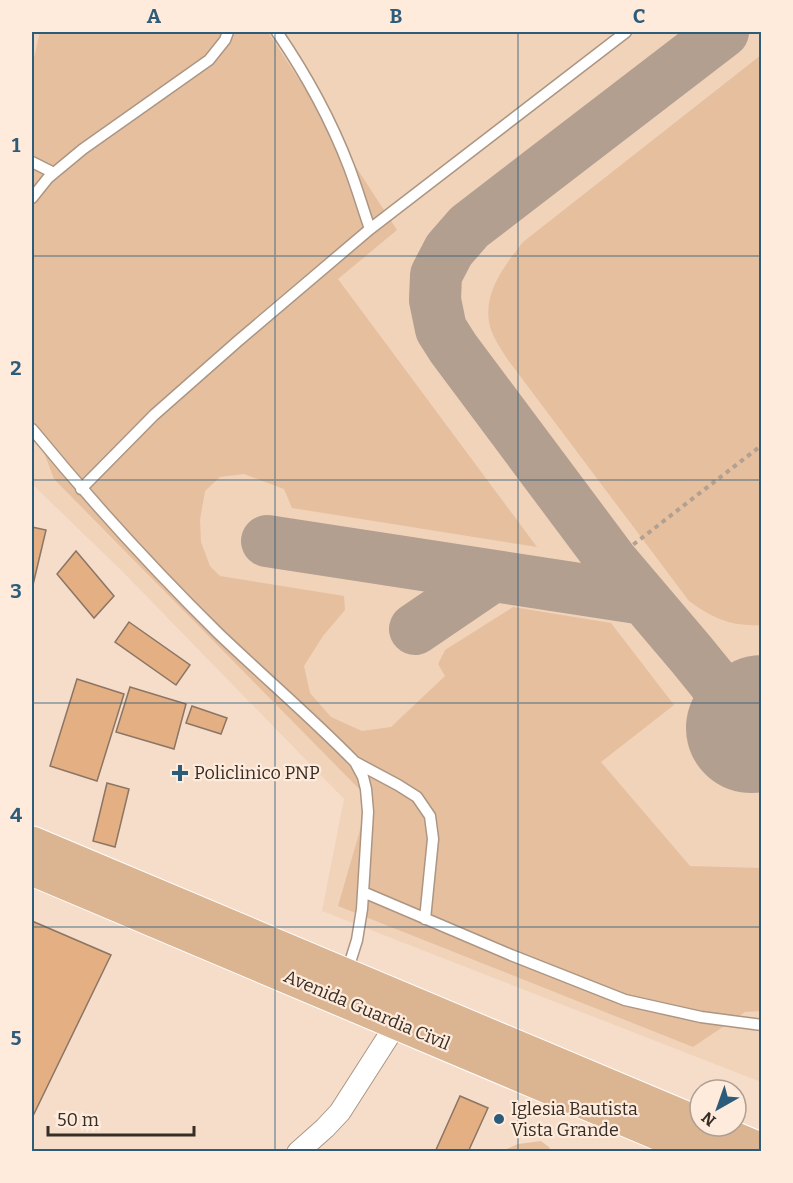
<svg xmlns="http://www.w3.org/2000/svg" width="793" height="1183" viewBox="0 0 793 1183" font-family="Bitter,serif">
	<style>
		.built { fill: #f1d3ba }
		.green { fill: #e6bf9f }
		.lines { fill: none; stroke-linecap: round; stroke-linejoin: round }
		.taxiway { stroke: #b29f90; stroke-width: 52 }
		.runway { stroke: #b29f90; stroke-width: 130 }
		.building { fill: #e4af82; stroke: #8b7564; stroke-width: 1.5 }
		.lane-casing { stroke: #ac9683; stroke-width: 13 }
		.street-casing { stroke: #ac9683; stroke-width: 23 }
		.primary-casing { stroke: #fff; stroke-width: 35 }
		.path { stroke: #b2a091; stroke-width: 4; stroke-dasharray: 4.5 4.5; stroke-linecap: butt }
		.lane { stroke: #fff; stroke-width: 10 }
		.street { stroke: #fff; stroke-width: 21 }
		.primary { stroke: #dbb592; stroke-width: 33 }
		.grid { fill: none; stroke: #2d5b7a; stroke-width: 1.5; stroke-opacity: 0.55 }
		.poi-dot { fill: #2d5b7a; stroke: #ffebdc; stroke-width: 2 }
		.labels { text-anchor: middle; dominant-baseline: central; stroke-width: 4.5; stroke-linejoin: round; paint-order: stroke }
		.poi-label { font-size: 18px; fill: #362d25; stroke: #ffebdc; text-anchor: start }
		.street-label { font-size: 18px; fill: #362d25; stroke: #ffebdc }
		.neatline { fill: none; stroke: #2d5b7a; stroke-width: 2 }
		.grid-label { font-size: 20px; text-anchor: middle; font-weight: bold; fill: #2d5b7a }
	</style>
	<rect width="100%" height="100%" fill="#f5ddca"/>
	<!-- built -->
	<path class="built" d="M 32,32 L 761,32 L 761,1082 L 322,911 L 344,799 L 121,570 L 32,484 Z"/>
	<!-- green -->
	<path class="green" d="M 40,32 L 268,32 L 397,230 L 338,279 L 537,547 L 292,508 L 284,489 L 244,474 L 220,477 L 205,491 L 200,520 L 201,542 L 210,566 L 220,576 L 344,596 L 345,610 L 323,636 L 304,666 L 310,693 L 331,717 L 362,731 L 391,727 L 445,676 L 438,664 L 445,650 L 513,607 L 611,623 L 674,705 L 601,762 L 690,866 L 761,868 L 761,1011 L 745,1012 L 693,1047 L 338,906 L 369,799 L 54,479 L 32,421 L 32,66 Z
		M 761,55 L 762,625 C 732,627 712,618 689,601 L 508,360 C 501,349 491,335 489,322 C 484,291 505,265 523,242 Z
		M 541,1141 L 550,1148 L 548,1151 L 502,1151 L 518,1144 Z"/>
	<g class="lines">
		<!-- taxiway -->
		<path class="taxiway" d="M 723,32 L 469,227 L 449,250 L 436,275 L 435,300 L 441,329 L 453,348 L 612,561 L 691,654 L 751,728 L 762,739
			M 267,541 L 644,599
			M 415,629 L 493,576"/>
		<!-- runway -->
		<path class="runway" d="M 751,728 L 762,720"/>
	</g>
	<!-- building -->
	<path class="building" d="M 32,527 L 46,530 L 32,589 Z
		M 76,551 L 114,596 L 94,618 L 57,574 Z
		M 129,622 L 190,665 L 176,685 L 115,642 Z
		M 77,679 L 124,694 L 97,781 L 50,766 Z
		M 130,687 L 186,704 L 174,749 L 116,732 Z
		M 192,706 L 227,718 L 221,734 L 186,723 Z
		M 107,783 L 129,789 L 115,847 L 93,841 Z
		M 32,921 L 111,955 L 32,1118 Z
		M 460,1096 L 488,1108 L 468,1152 L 435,1152 Z"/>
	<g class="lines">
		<!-- lane casing -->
		<g class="lane-casing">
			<path id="lane" d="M 277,32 C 305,73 331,120 349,167 C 357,188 363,209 370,229
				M 32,162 L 54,173
				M 32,198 L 48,178 L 83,149 L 209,60 L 225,40 L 228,32
				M 32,429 C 91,501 153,569 219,634 C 264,677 312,718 355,762 L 363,777 L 366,789 L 368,812 L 362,909 L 357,940 L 347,972
				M 81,489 L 154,415 L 238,341 L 370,229 L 626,32
				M 355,762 L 398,785 L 417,797 L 430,816 L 433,839 L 425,919
				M 363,892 L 511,955 L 625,1000 L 701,1017 L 762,1025"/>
		</g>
		<!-- street casing -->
		<g class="street-casing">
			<path id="street" d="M 298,1152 L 325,1128 L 340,1112 L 397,1023"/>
		</g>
		<!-- primary casing -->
		<g class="primary-casing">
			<path id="primary" d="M 32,843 L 700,1124
				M 32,869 L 702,1152
				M 705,1126 L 762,1150"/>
		</g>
		<!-- path -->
		<path class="path" d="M 612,561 L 762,445"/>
		<!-- lane -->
		<use href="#lane" class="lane"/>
		<!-- street -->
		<use href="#street" class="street"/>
		<!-- primary -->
		<use href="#primary" class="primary"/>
	</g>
	<!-- grid -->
	<path class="grid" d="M 275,32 L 275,1152M 518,32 L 518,1152M 32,256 L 762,256M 32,480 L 762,480M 32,703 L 762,703M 32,927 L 762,927"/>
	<!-- markers -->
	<g class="poi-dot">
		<path d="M177 764h6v6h6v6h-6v6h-6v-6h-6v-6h6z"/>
		<circle cx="499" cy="1119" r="6"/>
	</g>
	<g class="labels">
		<!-- poi labels -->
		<g class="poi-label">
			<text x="194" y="773">Policlinico PNP</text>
			<text x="511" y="1109">Iglesia Bautista<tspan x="511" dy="21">Vista Grande</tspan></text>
		</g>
		<!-- street labels -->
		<g class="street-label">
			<text transform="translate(367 1010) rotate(23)">Avenida Guardia Civil</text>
		</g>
	</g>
	<!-- border -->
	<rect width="793" height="1183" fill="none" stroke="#ffebdc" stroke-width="66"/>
	<!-- north arrow -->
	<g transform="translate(718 1108) rotate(220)"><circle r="28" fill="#ffebdc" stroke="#af9f93" stroke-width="1.5"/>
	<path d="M0-4.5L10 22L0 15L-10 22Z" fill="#2d5b7a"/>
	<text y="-9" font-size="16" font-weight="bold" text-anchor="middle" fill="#362d25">N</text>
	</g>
	<!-- scale -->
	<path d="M48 1126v9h146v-9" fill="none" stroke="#362d25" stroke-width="3"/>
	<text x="57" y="1126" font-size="18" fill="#362d25" stroke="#ffebdc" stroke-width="4.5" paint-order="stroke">50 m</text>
	<rect x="33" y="33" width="727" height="1117" class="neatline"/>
	<g class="grid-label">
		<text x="154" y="23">A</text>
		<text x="396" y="23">B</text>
		<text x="639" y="23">C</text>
		<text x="16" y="152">1</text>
		<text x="16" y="375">2</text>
		<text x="16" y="598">3</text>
		<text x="16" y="822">4</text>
		<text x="16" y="1045">5</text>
	</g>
</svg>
